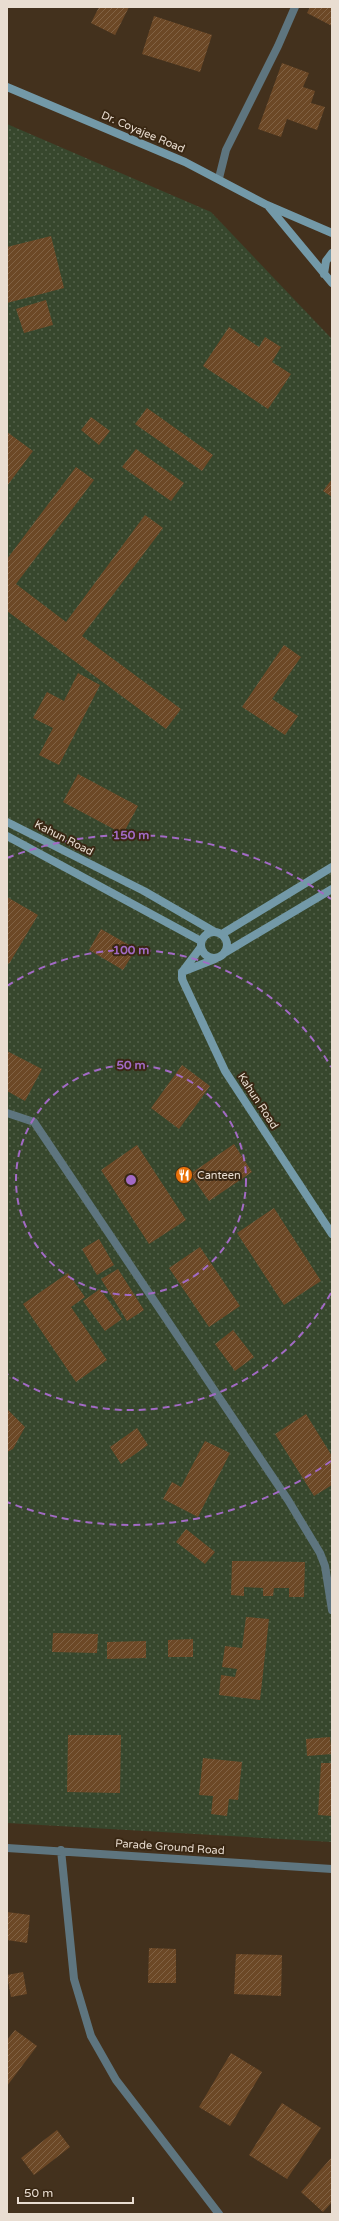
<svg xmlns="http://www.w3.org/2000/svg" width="339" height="2221" viewBox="0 0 339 2221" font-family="'Varela Round',sans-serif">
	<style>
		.park { fill: url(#park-dots) }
		.building { fill: url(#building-hatch) }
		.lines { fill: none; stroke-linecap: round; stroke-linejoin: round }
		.street { stroke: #5e757f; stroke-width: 8 }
		.secondary { stroke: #7399a8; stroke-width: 8 }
		.ring { fill: none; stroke: #a26ac5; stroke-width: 2; stroke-dasharray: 7 5 }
		.labels { text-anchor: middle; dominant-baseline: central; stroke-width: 4; stroke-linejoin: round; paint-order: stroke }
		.street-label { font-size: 11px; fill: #e9ddd1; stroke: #392713 }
		.poi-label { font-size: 11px; fill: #e9ddd1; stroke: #392713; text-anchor: start }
		.centre { fill: #a26ac5; stroke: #392713; stroke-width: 2 }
		.ring-label { font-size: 12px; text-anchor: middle; font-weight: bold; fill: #a26ac5; stroke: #392713; stroke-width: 4; stroke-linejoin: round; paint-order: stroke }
	</style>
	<defs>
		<pattern id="park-dots" width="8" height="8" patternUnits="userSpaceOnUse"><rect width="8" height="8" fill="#37472d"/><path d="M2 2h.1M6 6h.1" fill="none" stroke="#54614a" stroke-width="1.8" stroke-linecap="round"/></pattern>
		<pattern id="building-hatch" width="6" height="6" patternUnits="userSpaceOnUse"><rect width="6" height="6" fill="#6c4826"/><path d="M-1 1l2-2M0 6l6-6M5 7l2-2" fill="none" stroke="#816244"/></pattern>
	</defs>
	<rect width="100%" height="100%" fill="#43311d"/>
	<!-- park -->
	<path class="park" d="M 7,124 L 211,212 L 332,339 L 332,1842 L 7,1823 Z"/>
	<!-- building -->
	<path class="building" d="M 99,7 L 129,7 L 115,35 L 91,23 Z
		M 310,7 L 332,7 L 332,26 L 307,13 Z
		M 154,16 L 212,35 L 200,72 L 142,54 Z
		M 282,63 L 309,73 L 303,87 L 315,91 L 311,103 L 325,107 L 317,130 L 287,119 L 281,137 L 258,129 Z
		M 51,236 L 64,288 L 7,303 L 7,247 Z
		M 46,300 L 53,325 L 24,333 L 16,309 Z
		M 229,327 L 259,347 L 265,337 L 281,347 L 272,362 L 291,374 L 268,409 L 203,366 Z
		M 147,408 L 213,455 L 202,471 L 135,424 Z
		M 91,417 L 110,431 L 99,445 L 81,430 Z
		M 7,432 L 33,451 L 7,486 Z
		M 136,449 L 184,483 L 171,501 L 122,467 Z
		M 76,467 L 94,480 L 16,584 L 66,622 L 145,515 L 163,528 L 82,636 L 181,709 L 166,729 L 7,611 L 7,559 Z
		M 332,479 L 332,497 L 323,491 Z
		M 284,645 L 301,657 L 272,699 L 298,716 L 285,735 L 242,707 Z
		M 78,673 L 100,685 L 59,765 L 39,755 L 53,728 L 33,718 L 47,692 L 64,701 Z
		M 78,774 L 138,806 L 123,834 L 63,802 Z
		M 7,897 L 38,915 L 9,964 L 7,962 Z
		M 101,929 L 136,949 L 123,970 L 89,950 Z
		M 7,1051 L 42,1069 L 25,1101 L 7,1091 Z
		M 182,1065 L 210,1086 L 179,1129 L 151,1108 Z
		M 234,1144 L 252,1172 L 209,1201 L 190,1174 Z
		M 137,1145 L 186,1220 L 149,1244 L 101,1170 Z
		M 274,1208 L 321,1281 L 284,1305 L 237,1233 Z
		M 99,1239 L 114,1265 L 97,1275 L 82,1249 Z
		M 200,1247 L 240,1306 L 209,1327 L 169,1268 Z
		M 118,1269 L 144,1310 L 127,1321 L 101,1279 Z
		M 68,1273 L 85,1297 L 71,1307 L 107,1360 L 76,1382 L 23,1304 Z
		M 100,1289 L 122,1319 L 105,1331 L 83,1301 Z
		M 233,1330 L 254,1357 L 235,1371 L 215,1344 Z
		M 7,1409 L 25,1427 L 13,1449 L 7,1452 Z
		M 306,1414 L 332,1456 L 332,1485 L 314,1496 L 275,1434 Z
		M 137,1428 L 148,1445 L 121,1464 L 110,1447 Z
		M 205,1441 L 230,1453 L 198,1517 L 163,1499 L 172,1482 L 181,1487 Z
		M 186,1529 L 215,1552 L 205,1564 L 176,1542 Z
		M 232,1561 L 305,1562 L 304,1597 L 289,1597 L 289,1588 L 274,1588 L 273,1596 L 263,1596 L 263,1588 L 244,1587 L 244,1596 L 231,1595 Z
		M 246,1617 L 269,1619 L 260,1700 L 219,1695 L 221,1675 L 235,1677 L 237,1669 L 222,1667 L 225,1646 L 242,1648 Z
		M 53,1633 L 98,1634 L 97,1653 L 52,1652 Z
		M 193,1639 L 193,1657 L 168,1657 L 168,1640 Z
		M 146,1641 L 146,1658 L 107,1659 L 107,1642 Z
		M 68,1735 L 121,1735 L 120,1793 L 67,1792 Z
		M 330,1737 L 332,1754 L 307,1756 L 306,1739 Z
		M 203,1758 L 242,1762 L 238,1800 L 229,1799 L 227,1816 L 211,1814 L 213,1796 L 199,1795 Z
		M 321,1763 L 332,1763 L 332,1816 L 318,1815 Z
		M 7,1912 L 30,1915 L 27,1943 L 7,1940 Z
		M 149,1948 L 176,1949 L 176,1983 L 148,1983 Z
		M 236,1954 L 282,1955 L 281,1996 L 234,1994 Z
		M 23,1972 L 27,1994 L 11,1997 L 7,1975 Z
		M 15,2030 L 37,2046 L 7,2086 L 7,2040 Z
		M 231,2053 L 262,2072 L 230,2126 L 199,2107 Z
		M 282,2103 L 321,2128 L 287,2179 L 249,2155 Z
		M 57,2130 L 70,2147 L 34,2175 L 21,2158 Z
		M 332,2157 L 332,2202 L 323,2212 L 301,2192 Z"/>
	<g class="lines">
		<!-- street -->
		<path class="street" d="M 219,178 L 226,150 L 278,46 L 295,7
			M 7,1113 L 34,1122 L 288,1500 L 320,1553 L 325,1566 L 332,1610
			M 7,1848 L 332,1869
			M 61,1850 L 74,1979 L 91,2036 L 116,2080 L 219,2214"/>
		<!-- secondary -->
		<path class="secondary" d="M 7,87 L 185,162 L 267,205 L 332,233
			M 269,207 L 332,283
			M 324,274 L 326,261 L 332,253
			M 7,822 L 144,891 L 215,932
			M 7,836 L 201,941
			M201 945a13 13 0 1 1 26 0a13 13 0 1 1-26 0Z
			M 222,934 L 332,867
			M 226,952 L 332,889
			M 183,971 L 201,947
			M 182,972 L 182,979 L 225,1071 L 332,1234
			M 182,972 L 215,959"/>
	</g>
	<!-- distance rings -->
	<g class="ring">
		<circle cx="131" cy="1180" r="115"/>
		<path d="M331 1293A230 230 0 0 1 7 1374M7 986A230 230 0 0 1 331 1067"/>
		<path d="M331 1461A345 345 0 0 1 7 1502M7 858A345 345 0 0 1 331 899"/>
	</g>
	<!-- icons -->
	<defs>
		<g id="restaurant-disc" transform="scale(0.9)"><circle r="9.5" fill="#e8710a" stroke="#392713"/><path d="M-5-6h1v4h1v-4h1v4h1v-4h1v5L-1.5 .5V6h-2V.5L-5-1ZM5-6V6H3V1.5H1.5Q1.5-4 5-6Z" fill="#fff"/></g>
	</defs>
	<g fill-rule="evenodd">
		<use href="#restaurant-disc" x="184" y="1175"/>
	</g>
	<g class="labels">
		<!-- street labels -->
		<g class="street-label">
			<text transform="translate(143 132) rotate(23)">Dr. Coyajee Road</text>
			<text transform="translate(64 838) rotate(27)">Kahun Road</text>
			<text transform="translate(258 1101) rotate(57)">Kahun Road</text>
			<text transform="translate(170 1847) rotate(4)">Parade Ground Road</text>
		</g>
		<!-- poi labels -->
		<g class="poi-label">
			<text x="197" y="1175">Canteen</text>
		</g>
	</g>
	<circle cx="131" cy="1180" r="6" class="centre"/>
	<g class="ring-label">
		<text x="131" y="839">150 m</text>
		<text x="131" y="954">100 m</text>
		<text x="131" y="1069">50 m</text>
	</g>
	<!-- border -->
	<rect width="339" height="2221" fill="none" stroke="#e9ddd1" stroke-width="16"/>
	<!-- scale -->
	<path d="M18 2197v6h115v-6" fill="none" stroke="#e9ddd1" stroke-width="2"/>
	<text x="24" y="2197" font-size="12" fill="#e9ddd1" stroke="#392713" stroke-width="3" paint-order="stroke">50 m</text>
</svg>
